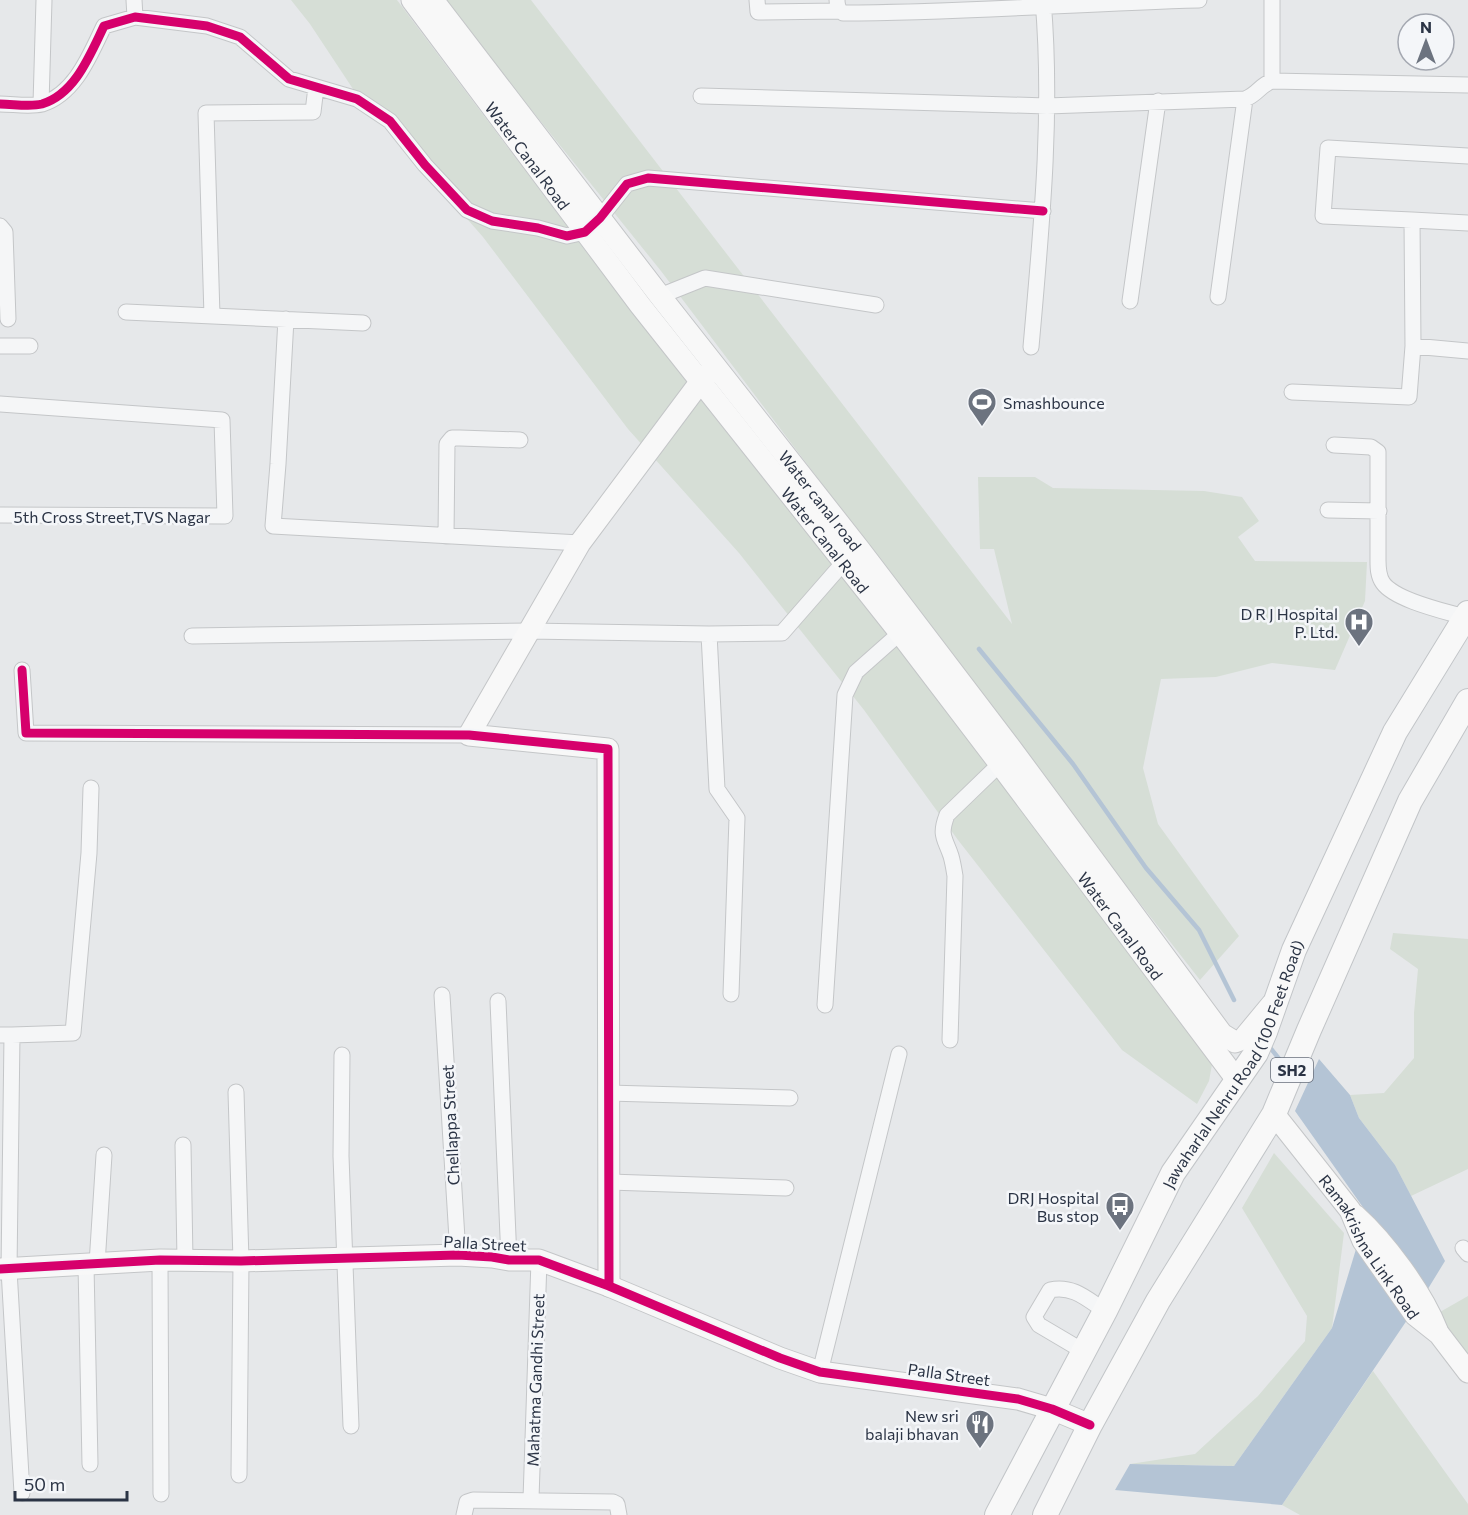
<svg xmlns="http://www.w3.org/2000/svg" width="1468" height="1515" viewBox="0 0 1468 1515" font-family="Commissioner,sans-serif">
	<style>
		.green { fill: #d6ded6 }
		.water { fill: #b4c4d5 }
		.lines { fill: none; stroke-linecap: round; stroke-linejoin: round }
		.stream { stroke: #b4c4d5; stroke-width: 4.5 }
		.street-casing { stroke: #c4c6c8; stroke-width: 17 }
		.secondary-casing { stroke: #c4c6c8; stroke-width: 23 }
		.primary-casing { stroke: #c2c5c8; stroke-width: 26 }
		.street { stroke: #f5f6f7; stroke-width: 15 }
		.secondary { stroke: #f8f8f8; stroke-width: 21 }
		.primary { stroke: #f8f8f8; stroke-width: 24 }
		.cycleway-casing { stroke: #f4f6f9; stroke-width: 13 }
		.cycleway { stroke: #d6006c; stroke-width: 9 }
		.labels { text-anchor: middle; dominant-baseline: central; stroke-width: 5; stroke-linejoin: round; paint-order: stroke }
		.shield { fill: #f4f6f9; stroke: #676e7b; stroke-width: 1.5 }
		.shield-label { font-size: 15px; font-weight: bold; fill: #2b3445 }
		.street-label { font-size: 16px; fill: #2b3445; stroke: #f4f6f9 }
		.poi-label { font-size: 16px; fill: #2b3445; stroke: #f4f6f9; text-anchor: end }
	</style>
	<rect width="100%" height="100%" fill="#e6e8ea"/>
	<!-- green -->
	<path class="green" d="M 291,0 L 397,0 L 587,253 L 712,414 L 938,696 L 1213,1059 L 1209,1081 L 1197,1104 L 1122,1050 L 958,840 L 864,710 L 739,553 L 628,429 L 483,237 L 353,89 L 310,24 Z
		M 443,0 L 531,0 L 1012,624 L 994,549 L 980,549 L 978,477 L 1035,477 L 1053,488 L 1204,491 L 1242,497 L 1259,521 L 1238,537 L 1255,561 L 1367,562 L 1365,601 L 1335,670 L 1272,663 L 1216,677 L 1161,679 L 1143,768 L 1158,824 L 1239,936 L 1200,980 L 1110,865 L 661,271 Z
		M 1393,933 L 1468,939 L 1468,1169 L 1411,1196 L 1395,1165 L 1359,1118 L 1350,1095 L 1384,1093 L 1414,1058 L 1414,1013 L 1418,969 L 1390,949 Z
		M 1274,1153 L 1344,1233 L 1332,1328 L 1234,1466 L 1130,1464 L 1195,1454 L 1258,1396 L 1305,1341 L 1307,1316 L 1242,1208 Z
		M 1468,1296 L 1468,1358 L 1449,1333 L 1440,1312 Z
		M 1373,1371 L 1468,1504 L 1468,1515 L 1300,1515 L 1282,1505 Z"/>
	<!-- water -->
	<path class="water" d="M 1319,1059 L 1350,1095 L 1359,1118 L 1395,1165 L 1445,1261 L 1426,1292 L 1282,1505 L 1115,1490 L 1130,1464 L 1234,1466 L 1332,1328 L 1367,1213 L 1295,1111 Z"/>
	<g class="lines">
		<!-- stream -->
		<path class="stream" d="M 979,649 L 1073,764 L 1146,868 L 1199,930 L 1234,1000
			M 1268,1045 L 1280,1060"/>
		<!-- street casing -->
		<g class="street-casing">
			<path id="street" d="M 134,0 L 135,17
				M 757,0 L 758,12 L 840,11
				M 837,0 C 837,5 838,10 843,13 C 962,13 1080,3 1199,0
				M 1272,81 L 1272,0
				M 701,96 L 1047,106 L 1245,99 C 1258,94 1260,85 1272,81 L 1468,85
				M 0,104 C 13,104 30,107 42,104 C 75,94 90,55 104,26 L 135,17 L 207,26 L 240,37 L 289,79 L 357,99 L 390,121 L 425,165 L 467,210 L 492,221 L 538,228 L 567,236 L 585,232 L 600,218 L 627,184 L 648,178 L 1043,211
				M 41,104 L 44,0
				M 1412,220 L 1323,216 L 1328,148 L 1468,156
				M 0,226 L 5,232 L 8,319
				M 660,296 L 705,278 L 876,305
				M 1218,297 L 1245,99
				M 1130,301 L 1158,101
				M 126,312 L 363,323
				M 212,316 L 206,113 L 313,112 L 316,87
				M 286,319 L 278,464 L 273,526 L 580,543
				M 0,346 L 30,346
				M 1413,346 L 1468,351
				M 1031,347 C 1041,232 1053,115 1043,0
				M 1292,392 L 1409,397 L 1413,346 L 1412,220 L 1468,223
				M 0,404 L 222,420 L 225,516 L 0,515
				M 1334,445 L 1371,447 L 1378,452 L 1378,560 C 1378,568 1378,576 1383,583 C 1395,600 1444,611 1464,617
				M 1328,510 L 1379,511
				M 446,536 L 447,444 L 452,438 L 460,438 L 520,440
				M 709,634 L 717,789 L 737,818 L 731,994
				M 192,636 L 529,631 L 709,634 L 782,633 L 844,562 L 851,557
				M 22,670 L 26,733 L 469,735
				M 442,995 L 458,1255
				M 498,1001 L 509,1260
				M 825,1005 L 845,695 L 856,672 L 900,633
				M 0,1035 L 12,1035 L 9,1270 L 22,1493
				M 12,1035 L 73,1033 L 89,853 L 91,788
				M 950,1040 L 955,876 C 954,870 953,863 951,856 C 945,838 939,836 947,815 L 1007,757
				M 342,1055 L 341,1156 L 351,1426
				M 236,1092 L 241,1261 L 239,1475
				M 608,1093 L 790,1098
				M 183,1145 L 185,1260
				M 610,1182 L 786,1188
				M 1463,1248 L 1468,1254
				M 160,1260 L 161,1494
				M 97,1264 L 104,1155
				M 86,1265 L 90,1464
				M 1083,1351 L 1039,1325 L 1034,1317 L 1050,1290 C 1073,1285 1087,1299 1105,1311
				M 820,1372 L 899,1054
				M 531,1499 L 539,1260
				M 464,1515 L 467,1502 L 473,1500 L 613,1502 L 617,1504 L 619,1515"/>
		</g>
		<!-- secondary casing -->
		<g class="secondary-casing">
			<g id="secondary">
				<path id="s1" d="M 412,0 L 640,305 L 900,633 L 999,763 L 1237,1080"/>
				<path id="s2" d="M 433,0 L 660,296 L 860,550 L 1013,751 L 1222,1034 L 1235,1042 L 1243,1039 L 1272,1004"/>
				<path id="s3" d="M 1274,1114 L 1350,1210 L 1363,1241 L 1415,1315 L 1439,1334 L 1468,1372"/>
				<path d="M 1355,1215 C 1385,1242 1422,1292 1437,1330"/>
				<path d="M 0,1269 L 160,1260 L 241,1261 L 458,1255 L 492,1257 L 509,1260 L 539,1260 L 609,1286 L 780,1358 L 820,1372 L 1018,1399 L 1052,1409 L 1090,1425"/>
				<path d="M 609,1286 L 608,749 L 469,735 L 580,543 L 701,381 L 709,373"/>
			</g>
		</g>
		<!-- primary casing -->
		<g class="primary-casing">
			<g id="primary">
				<path id="s4" d="M 997,1515 L 1105,1311 L 1173,1173 L 1256,1053 L 1265,1032 L 1294,950 L 1395,732 L 1468,613"/>
				<path d="M 1045,1515 L 1090,1425 L 1158,1301 L 1274,1114 L 1309,1030 L 1410,801 L 1468,701"/>
			</g>
		</g>
		<!-- street -->
		<use href="#street" class="street"/>
		<!-- secondary -->
		<use href="#secondary" class="secondary"/>
		<!-- primary -->
		<use href="#primary" class="primary"/>
		<!-- cycleway casing -->
		<g class="cycleway-casing">
			<path id="cycleway" d="M 0,104 C 13,104 30,107 42,104 C 75,94 90,55 104,26 L 135,17 L 207,26 L 240,37 L 289,79 L 357,99 L 390,121 L 425,165 L 467,210 L 492,221 L 538,228 L 567,236 L 585,232 L 600,218 L 627,184 L 648,178 L 1043,211
				M 22,670 L 26,733 L 469,735 L 608,749 L 609,1286
				M 0,1269 L 160,1260 L 241,1261 L 458,1255 L 492,1257 L 509,1260 L 539,1260 L 609,1286 L 780,1358 L 820,1372 L 1018,1399 L 1052,1409 L 1090,1425"/>
		</g>
		<!-- cycleway -->
		<use href="#cycleway" class="cycleway"/>
	</g>
	<!-- icons -->
	<defs>
		<g id="stadium-pin" transform="scale(1.5)"><path d="M0 17L-7.5 6A9.5 9.5 0 1 1 7.5 6Z" fill="#6c737f" stroke="#f4f6f9"/><path d="M0-5a6.5 5 0 1 0 0 10a6.5 5 0 1 0 0-10ZM-3.5-1.8h7v3.6h-7Z" fill="#fff"/></g>
		<g id="hospital-pin" transform="scale(1.5)"><path d="M0 17L-7.5 6A9.5 9.5 0 1 1 7.5 6Z" fill="#6c737f" stroke="#f4f6f9"/><path d="M-5-5h3v3.5h4V-5h3V5h-3V1.5h-4V5h-3Z" fill="#fff"/></g>
		<g id="bus-pin" transform="scale(1.5)"><path d="M0 17L-7.5 6A9.5 9.5 0 1 1 7.5 6Z" fill="#6c737f" stroke="#f4f6f9"/><path d="M-5-6H5V4H4V6H2V4H-2V6H-4V4H-5ZM-3.5-4V0h7V-4ZM-3.5 1.2v1.5H-2V1.2ZM2 1.2v1.5H3.5V1.2Z" fill="#fff"/></g>
		<g id="restaurant-pin" transform="scale(1.5)"><path d="M0 17L-7.5 6A9.5 9.5 0 1 1 7.5 6Z" fill="#6c737f" stroke="#f4f6f9"/><path d="M-5-6h1v4h1v-4h1v4h1v-4h1v5L-1.5 .5V6h-2V.5L-5-1ZM5-6V6H3V1.5H1.5Q1.5-4 5-6Z" fill="#fff"/></g>
	</defs>
	<g fill-rule="evenodd">
		<use href="#stadium-pin" x="982" y="402"/>
		<use href="#hospital-pin" x="1359" y="622"/>
		<use href="#bus-pin" x="1120" y="1206"/>
		<use href="#restaurant-pin" x="980" y="1424"/>
	</g>
	<g class="labels">
		<!-- shield labels -->
		<rect class="shield" x="1271" y="1058" width="42" height="24" rx="4.5"/>
		<g class="shield-label">
			<text x="1292" y="1070">SH2</text>
		</g>
		<!-- street labels -->
		<g class="street-label">
			<text stroke="none"><textPath href="#s1" startOffset="194">Water Canal Road</textPath></text>
			<text stroke="none"><textPath href="#s2" startOffset="633">Water canal road</textPath></text>
			<text x="112" y="516">5th Cross Street,TVS Nagar</text>
			<text stroke="none"><textPath href="#s1" startOffset="680">Water Canal Road</textPath></text>
			<text stroke="none"><textPath href="#s1" startOffset="1166">Water Canal Road</textPath></text>
			<text stroke="none"><textPath href="#s4" startOffset="510">Jawaharlal Nehru Road (100 Feet Road)</textPath></text>
			<text transform="translate(450 1125) rotate(-93)">Chellappa Street</text>
			<text transform="translate(485 1243) rotate(3)">Palla Street</text>
			<text stroke="none"><textPath href="#s3" startOffset="164">Ramakrishna Link Road</textPath></text>
			<text transform="translate(949 1374) rotate(8)">Palla Street</text>
			<text transform="translate(535 1380) rotate(-88)">Mahatma Gandhi Street</text>
		</g>
		<!-- poi labels -->
		<g class="poi-label">
			<text x="1003" y="402" text-anchor="start">Smashbounce</text>
			<text x="1338" y="613">D R J Hospital<tspan x="1338" dy="18">P. Ltd.</tspan></text>
			<text x="1099" y="1197">DRJ Hospital<tspan x="1099" dy="18">Bus stop</tspan></text>
			<text x="959" y="1415">New sri<tspan x="959" dy="18">balaji bhavan</tspan></text>
		</g>
	</g>
	<!-- north arrow -->
	<g transform="translate(1426 42)"><circle r="28" fill="#f4f6f9" stroke="#a4a8b1" stroke-width="1.5"/>
	<path d="M0-4.5L10 22L0 15L-10 22Z" fill="#6c737f"/>
	<text y="-9" font-size="16" font-weight="bold" text-anchor="middle" fill="#2b3445">N</text>
	</g>
	<!-- scale -->
	<path d="M15 1491v9h112v-9" fill="none" stroke="#2b3445" stroke-width="3"/>
	<text x="24" y="1491" font-size="18" fill="#2b3445" stroke="#f4f6f9" stroke-width="4.5" paint-order="stroke">50 m</text>
</svg>
